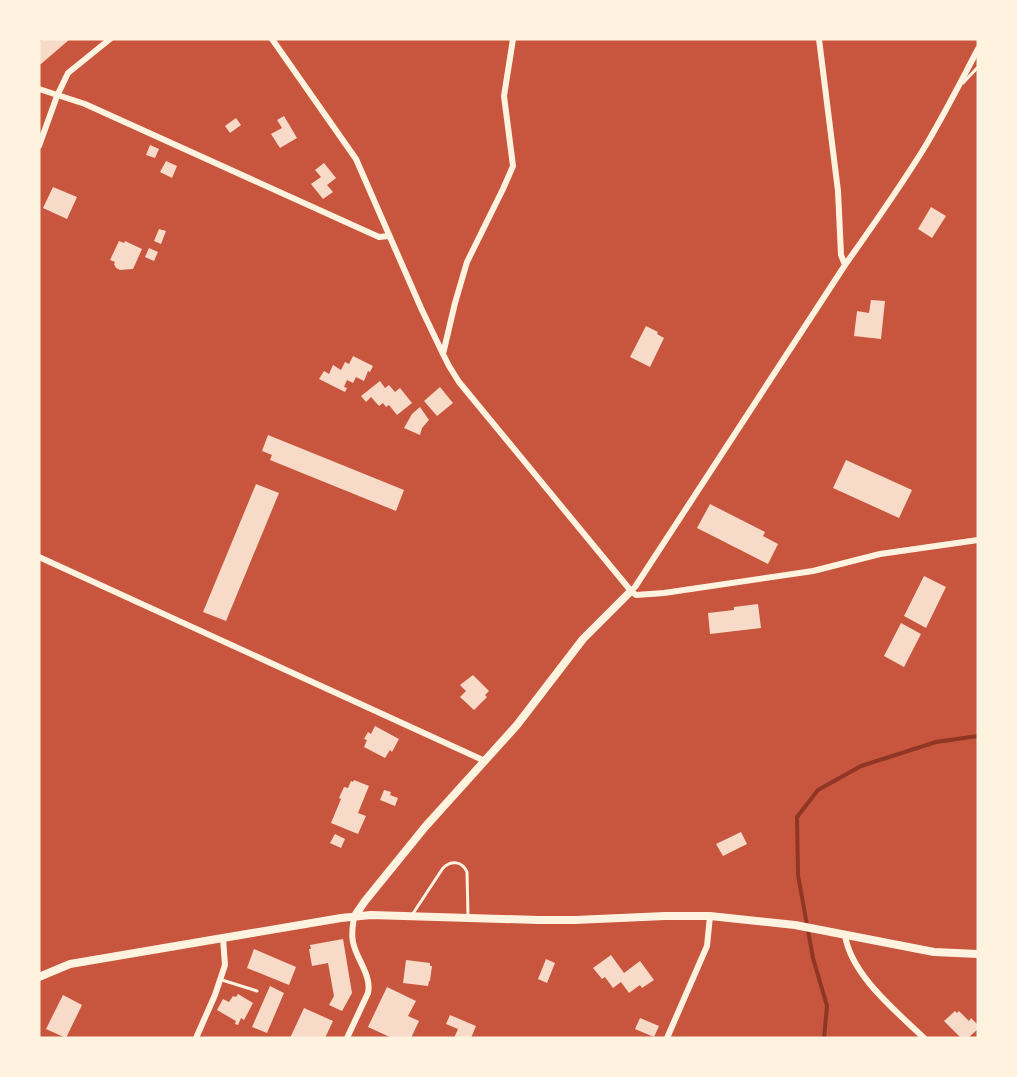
<svg xmlns="http://www.w3.org/2000/svg" width="1017" height="1077" viewBox="0 0 1017 1077" font-family="'Work Sans',sans-serif">
	<style>
		.lines { fill: none; stroke-linecap: round; stroke-linejoin: round }
		.stream { stroke: #8f3625; stroke-width: 4 }
		.building { fill: #f7dbc8 }
		.service { stroke: #fff3e0; stroke-width: 3 }
		.minor { stroke: #fff3e0; stroke-width: 6 }
		.tertiary { stroke: #fff3e0; stroke-width: 8 }
	</style>
	<rect width="100%" height="100%" fill="#c8553d"/>
	<g class="lines">
		<!-- stream -->
		<path class="stream" d="M 824,1038 L 827,1006 L 813,958 L 798,875 L 797,817 L 818,790 L 861,766 L 936,742 L 978,736"/>
	</g>
	<!-- building -->
	<path class="building" d="M 42,39 L 70,39 L 41,64 L 39,63 L 39,42 Z
		M 284,116 L 297,138 L 280,148 L 271,134 L 282,128 L 277,120 Z
		M 236,118 L 241,125 L 230,133 L 225,126 Z
		M 150,145 L 159,149 L 155,158 L 146,155 Z
		M 166,161 L 177,166 L 172,178 L 160,172 Z
		M 324,163 L 336,178 L 327,185 L 333,192 L 323,199 L 311,184 L 321,177 L 315,170 Z
		M 53,187 L 77,197 L 67,219 L 43,208 Z
		M 931,207 L 946,216 L 932,238 L 918,229 Z
		M 159,229 L 166,231 L 161,244 L 154,241 Z
		M 119,241 L 124,243 L 125,241 L 142,249 L 133,269 L 120,270 L 116,268 L 114,264 L 115,262 L 110,260 Z
		M 149,248 L 158,252 L 154,261 L 145,257 Z
		M 871,300 L 885,301 L 881,339 L 854,336 L 857,311 L 869,313 Z
		M 646,326 L 658,332 L 657,334 L 664,338 L 650,367 L 630,357 Z
		M 353,356 L 373,366 L 370,372 L 368,371 L 364,381 L 356,377 L 353,383 L 347,380 L 344,387 L 347,388 L 345,392 L 319,379 L 324,371 L 329,374 L 333,365 L 341,370 L 345,362 L 349,364 Z
		M 380,381 L 385,388 L 389,385 L 395,392 L 400,388 L 412,403 L 397,415 L 389,405 L 386,407 L 383,403 L 379,406 L 371,397 L 366,402 L 361,396 Z
		M 440,387 L 453,403 L 437,416 L 424,401 Z
		M 420,407 L 429,420 L 422,428 L 420,435 L 404,428 L 412,414 Z
		M 268,435 L 404,490 L 396,511 L 270,460 L 272,455 L 262,451 Z
		M 846,460 L 912,490 L 899,518 L 833,488 Z
		M 256,484 L 279,493 L 226,621 L 203,612 Z
		M 710,504 L 765,532 L 763,536 L 778,544 L 768,564 L 697,528 Z
		M 924,576 L 946,587 L 926,628 L 904,616 Z
		M 758,604 L 761,628 L 710,634 L 708,613 L 734,610 L 734,607 Z
		M 901,623 L 921,634 L 904,667 L 884,656 Z
		M 473,675 L 489,691 L 485,695 L 487,697 L 474,710 L 460,697 L 466,691 L 460,685 Z
		M 375,726 L 399,739 L 392,752 L 390,750 L 385,758 L 364,747 L 367,740 L 364,739 L 368,732 L 371,734 Z
		M 354,780 L 369,786 L 358,813 L 366,816 L 358,834 L 331,823 L 341,799 L 339,798 L 344,787 L 348,788 L 351,781 L 353,782 Z
		M 384,790 L 391,792 L 390,795 L 398,798 L 395,806 L 380,800 Z
		M 741,832 L 747,844 L 723,856 L 716,844 Z
		M 335,834 L 345,839 L 341,848 L 330,843 Z
		M 343,939 L 352,993 L 342,1011 L 329,1005 L 334,996 L 328,963 L 312,966 L 309,949 L 311,949 L 310,945 Z
		M 254,949 L 296,967 L 289,985 L 247,968 Z
		M 611,955 L 624,973 L 640,961 L 654,980 L 642,988 L 640,985 L 629,993 L 621,982 L 613,988 L 605,977 L 602,979 L 593,968 Z
		M 546,959 L 555,963 L 547,983 L 538,979 Z
		M 406,960 L 430,963 L 430,966 L 432,966 L 430,981 L 429,981 L 428,986 L 403,983 Z
		M 270,986 L 284,993 L 267,1033 L 252,1027 Z
		M 387,987 L 416,1001 L 408,1016 L 419,1021 L 411,1038 L 392,1038 L 368,1027 Z
		M 238,994 L 253,1003 L 244,1020 L 241,1018 L 238,1025 L 235,1024 L 236,1021 L 217,1010 L 223,999 L 229,1002 L 233,996 L 236,997 Z
		M 63,995 L 82,1005 L 66,1038 L 46,1029 Z
		M 304,1008 L 333,1021 L 325,1038 L 290,1038 Z
		M 955,1011 L 957,1013 L 959,1011 L 969,1021 L 971,1018 L 978,1025 L 978,1029 L 968,1038 L 961,1038 L 944,1021 Z
		M 450,1015 L 476,1026 L 471,1038 L 454,1038 L 458,1029 L 446,1024 Z
		M 640,1018 L 659,1026 L 654,1037 L 635,1029 Z"/>
	<g class="lines">
		<!-- service -->
		<path class="service" d="M 963,83 L 978,67
			M 412,915 L 443,868 C 451,860 462,861 467,872 L 468,916
			M 222,980 L 257,991"/>
		<!-- minor -->
		<path class="minor" d="M 272,39 L 356,159 L 421,308 L 443,354
			M 513,39 L 504,96 L 513,166 L 503,189 L 467,262 L 455,303 L 443,354 L 449,366 L 459,382 L 631,591 L 636,595 L 664,593 L 813,571 L 880,554 L 978,540
			M 819,39 L 838,191 L 841,255 L 845,265
			M 39,89 L 85,104 L 379,237 L 389,236
			M 39,146 L 57,96 L 68,73 L 110,39
			M 39,557 L 485,761
			M 631,591 L 635,587 L 845,265 C 872,227 898,190 923,150 C 943,117 960,83 978,49
			M 845,935 C 851,975 896,1011 924,1038
			M 196,1038 L 215,995 L 225,965 L 223,938
			M 347,1038 L 368,993 C 372,975 356,959 353,942 C 351,933 353,925 354,917
			M 667,1038 L 707,946 L 710,916"/>
		<!-- tertiary -->
		<path class="tertiary" d="M 354,917 L 365,901 L 425,827 L 517,725 L 583,639 L 631,591
			M 39,977 L 70,964 L 341,918 L 371,915 L 538,920 L 575,920 L 665,916 L 710,916 L 795,925 L 934,952 L 978,954"/>
	</g>
	<!-- border -->
	<rect width="1017" height="1077" fill="none" stroke="#fff3e0" stroke-width="81"/>
</svg>
